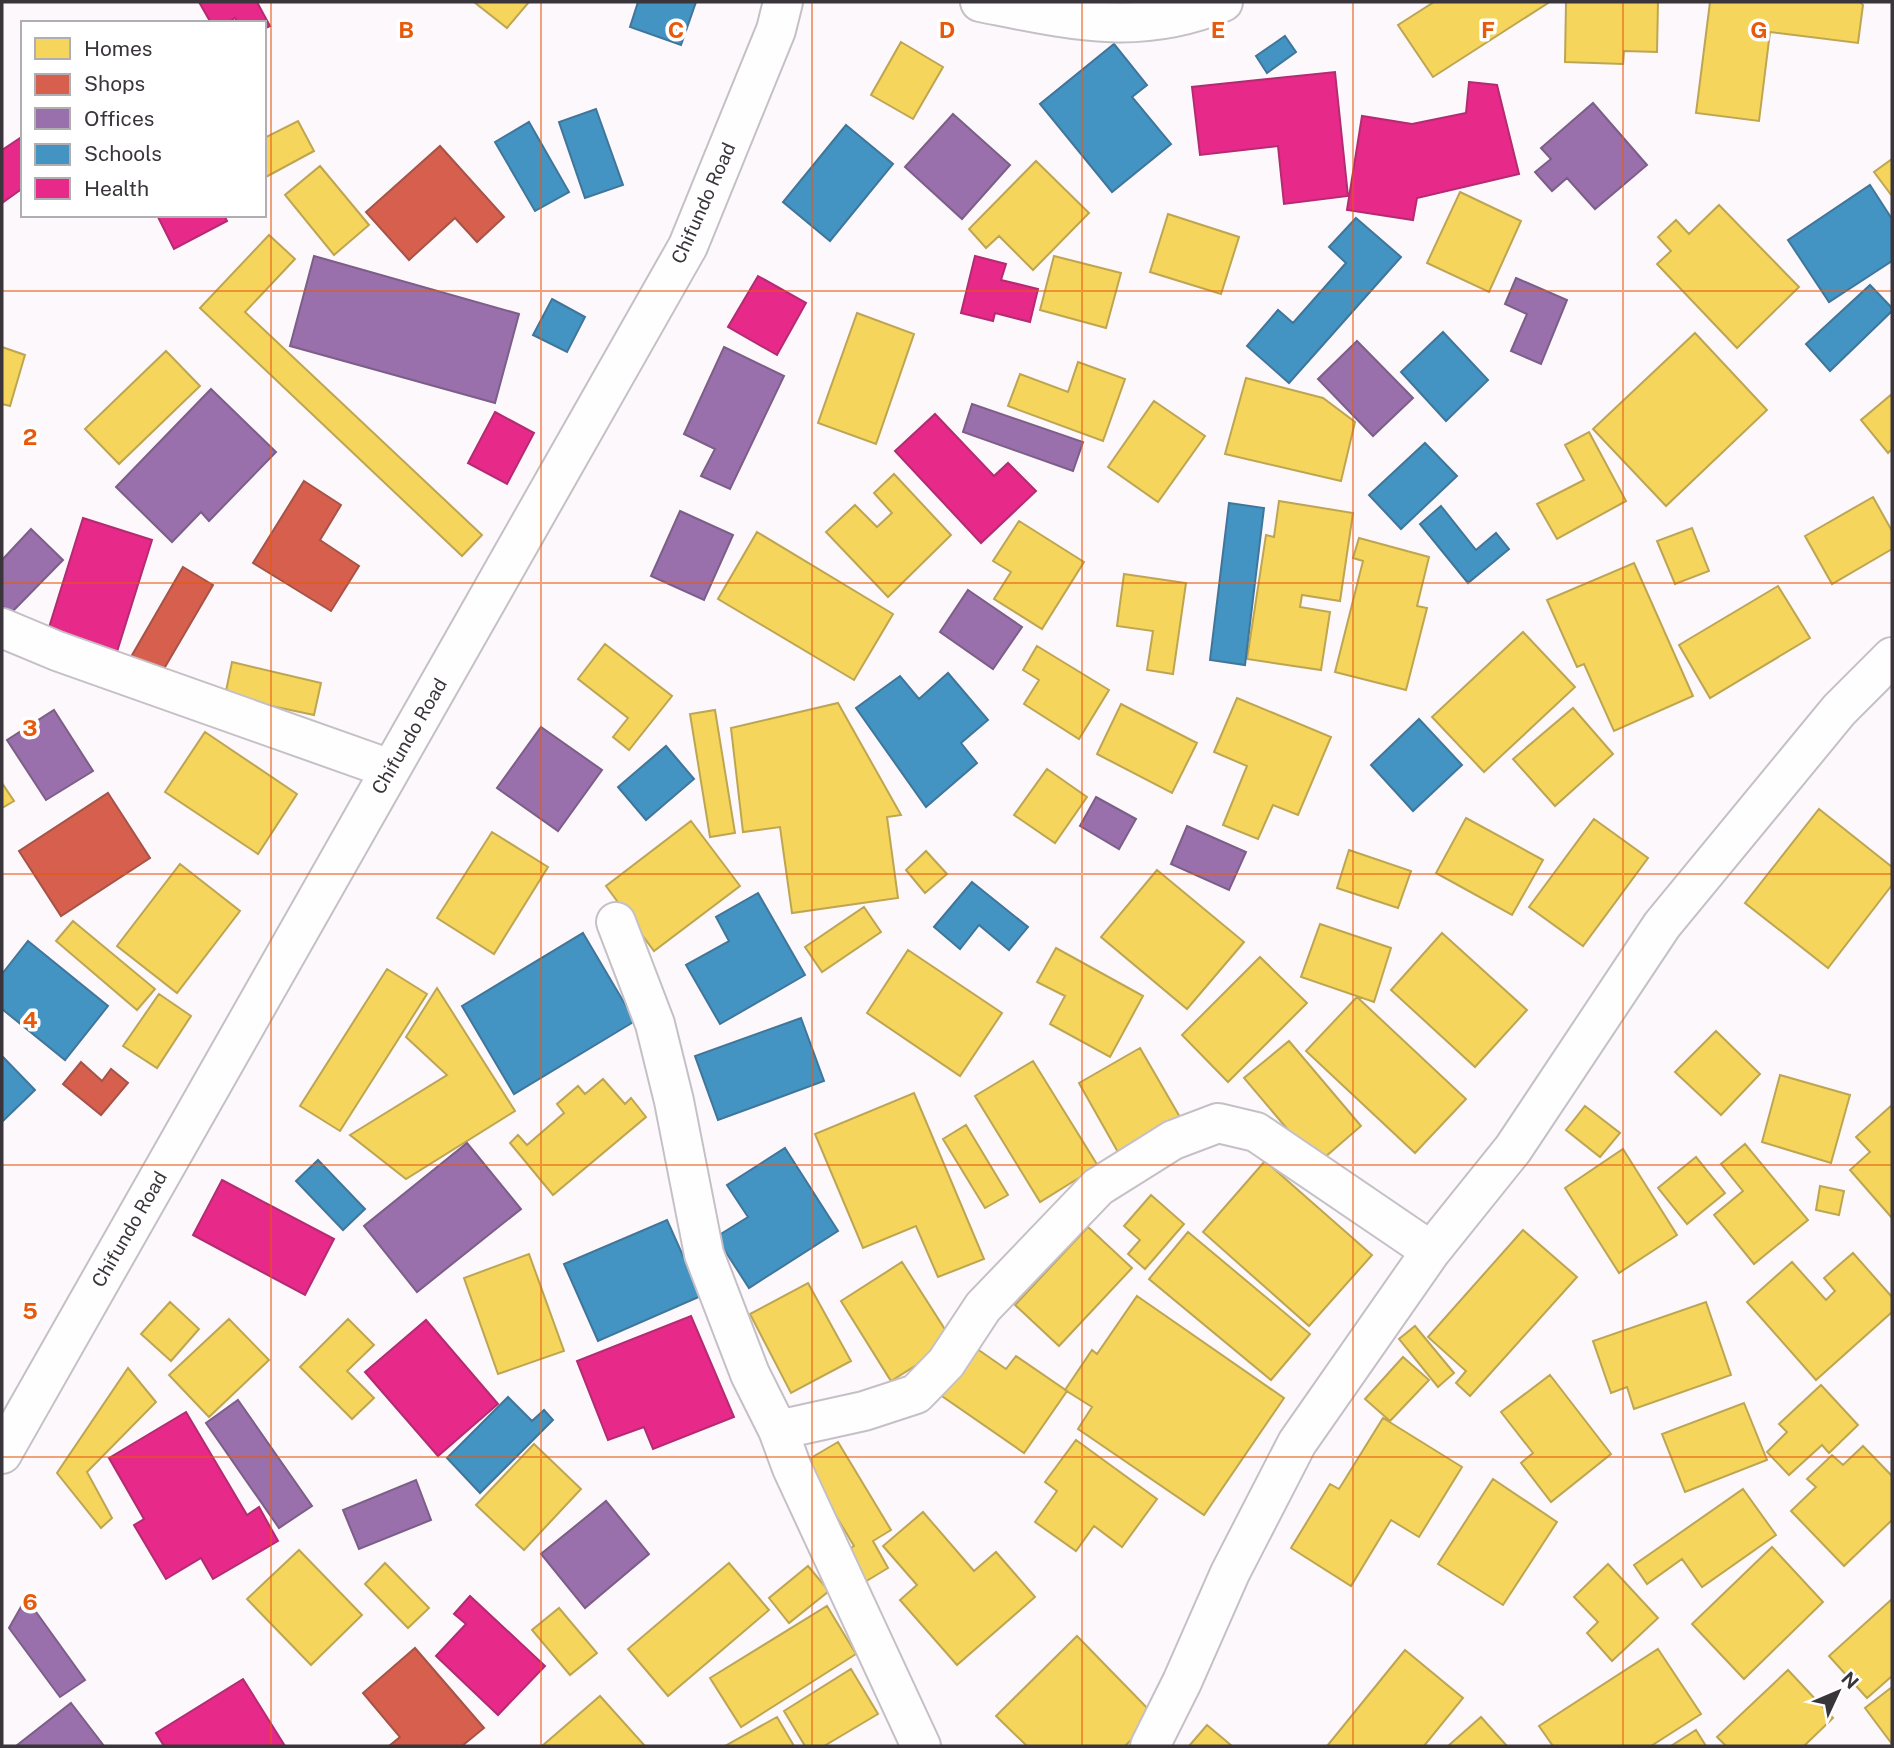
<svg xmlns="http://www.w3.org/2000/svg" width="1894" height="1748" viewBox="0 0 1894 1748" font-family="'Public Sans',sans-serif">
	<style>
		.homes { fill: #f6d55c; stroke: #bea552; stroke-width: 2 }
		.shops { fill: #d6604d; stroke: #a75348; stroke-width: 2 }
		.offices { fill: #9970ab; stroke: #7c5e89; stroke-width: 2 }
		.schools { fill: #4393c3; stroke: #40769a; stroke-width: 2 }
		.health { fill: #e7298a; stroke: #b32c72; stroke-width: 2 }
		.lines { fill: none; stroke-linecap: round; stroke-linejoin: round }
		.street-casing { stroke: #c5c0c6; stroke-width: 42 }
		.secondary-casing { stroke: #c5c0c6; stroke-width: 42 }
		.street { stroke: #fffeff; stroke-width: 38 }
		.secondary { stroke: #fffeff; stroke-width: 38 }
		.grid { fill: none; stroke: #e8590c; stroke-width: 2; stroke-opacity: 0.55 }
		.labels { text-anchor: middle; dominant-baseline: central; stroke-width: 7; stroke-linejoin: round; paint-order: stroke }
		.street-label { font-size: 19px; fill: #3a343b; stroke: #fff }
		.grid-label { font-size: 23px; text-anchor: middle; font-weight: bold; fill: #e8590c; stroke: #fff; stroke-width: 7; stroke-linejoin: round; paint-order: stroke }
	</style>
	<rect width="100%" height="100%" fill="#fcf8fc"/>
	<!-- homes -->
	<path class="homes" d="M 474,2 L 529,2 L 507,28 Z
		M 1434,2 L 1547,2 L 1548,3 L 1433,77 L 1398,25 Z
		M 1566,2 L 1658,2 L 1657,52 L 1624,51 L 1623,64 L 1565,62 Z
		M 1710,2 L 1860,2 L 1863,5 L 1858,43 L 1770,32 L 1759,121 L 1696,113 Z
		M 901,42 L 943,67 L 913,119 L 871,95 Z
		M 298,121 L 314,151 L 264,178 L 264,138 Z
		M 1892,159 L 1892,196 L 1874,172 Z
		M 1036,161 L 1089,213 L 1033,270 L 999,236 L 986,248 L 969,229 Z
		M 320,166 L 369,225 L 334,255 L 285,195 Z
		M 1460,192 L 1521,221 L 1489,292 L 1427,263 Z
		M 1719,205 L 1799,287 L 1737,348 L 1657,264 L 1671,251 L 1658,237 L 1676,220 L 1689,234 Z
		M 1168,214 L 1239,237 L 1221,294 L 1150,272 Z
		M 269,235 L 295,259 L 245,312 L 482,535 L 462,556 L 200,308 Z
		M 1054,256 L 1121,273 L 1106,328 L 1040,310 Z
		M 857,313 L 914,334 L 876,444 L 818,423 Z
		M 1695,333 L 1767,410 L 1666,506 L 1593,429 Z
		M 2,347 L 25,355 L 10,406 L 2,404 Z
		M 166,351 L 200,386 L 119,464 L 85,429 Z
		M 1078,362 L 1125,379 L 1103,441 L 1008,406 L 1020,374 L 1068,392 Z
		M 1246,378 L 1323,398 L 1355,422 L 1341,481 L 1225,454 Z
		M 1892,394 L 1892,449 L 1888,453 L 1861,420 Z
		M 1154,401 L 1205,436 L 1158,502 L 1108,467 Z
		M 1589,432 L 1626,501 L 1557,539 L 1537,504 L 1584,480 L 1565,445 Z
		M 894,474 L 951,535 L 888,597 L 826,532 L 855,505 L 877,527 L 892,513 L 874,493 Z
		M 1873,497 L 1892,531 L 1892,549 L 1832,584 L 1805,536 Z
		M 1279,501 L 1353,513 L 1340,601 L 1302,595 L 1300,607 L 1330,612 L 1321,670 L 1247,659 L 1266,535 L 1274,537 Z
		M 1019,521 L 1084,562 L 1042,629 L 994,599 L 1011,572 L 993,561 Z
		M 1692,528 L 1709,571 L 1675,584 L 1657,541 Z
		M 757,532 L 893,614 L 854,680 L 718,599 Z
		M 1359,538 L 1429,557 L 1417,606 L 1427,608 L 1406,690 L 1335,672 L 1363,561 L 1353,558 Z
		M 1634,563 L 1693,696 L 1614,731 L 1584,664 L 1577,667 L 1547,600 Z
		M 1124,574 L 1186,583 L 1173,674 L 1147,670 L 1153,631 L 1117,626 Z
		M 1778,586 L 1810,638 L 1710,698 L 1679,645 Z
		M 1523,632 L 1575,687 L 1484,772 L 1432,717 Z
		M 605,644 L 672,696 L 629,750 L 613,737 L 628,718 L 578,679 Z
		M 1037,646 L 1109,690 L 1079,739 L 1024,704 L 1039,680 L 1023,670 Z
		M 232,662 L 321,683 L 314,715 L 225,696 Z
		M 1237,698 L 1331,737 L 1298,815 L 1273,805 L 1258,839 L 1223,825 L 1247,766 L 1214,752 Z
		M 838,703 L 901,815 L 887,817 L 898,898 L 792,913 L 780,827 L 743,832 L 731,728 Z
		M 1121,704 L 1197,743 L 1172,793 L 1097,754 Z
		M 1573,708 L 1613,754 L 1555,806 L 1513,759 Z
		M 715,710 L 735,833 L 710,837 L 690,714 Z
		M 205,732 L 297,794 L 258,854 L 165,792 Z
		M 1047,769 L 1087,797 L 1055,843 L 1014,815 Z
		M 2,783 L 14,801 L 2,808 Z
		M 1819,809 L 1892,867 L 1892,885 L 1828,968 L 1745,903 Z
		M 1466,818 L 1543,860 L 1512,915 L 1436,873 Z
		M 1594,819 L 1648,858 L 1583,946 L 1529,907 Z
		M 691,821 L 740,886 L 654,951 L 606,886 Z
		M 492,832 L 548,867 L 494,954 L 437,918 Z
		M 1349,850 L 1411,871 L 1398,908 L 1337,888 Z
		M 926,851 L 947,874 L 925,893 L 906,870 Z
		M 180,864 L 240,911 L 177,993 L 117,946 Z
		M 1157,870 L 1244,942 L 1187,1009 L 1101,937 Z
		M 864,907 L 881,932 L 822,972 L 805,947 Z
		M 73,921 L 155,989 L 137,1010 L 56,941 Z
		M 1320,924 L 1391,948 L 1374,1002 L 1301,977 Z
		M 1442,933 L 1527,1010 L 1475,1067 L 1391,990 Z
		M 1056,948 L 1143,996 L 1110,1057 L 1050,1024 L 1065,996 L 1037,982 Z
		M 908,950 L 1002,1013 L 960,1076 L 867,1013 Z
		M 1260,957 L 1307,1003 L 1228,1082 L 1182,1035 Z
		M 387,969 L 427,994 L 340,1131 L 300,1106 Z
		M 437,988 L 515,1111 L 406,1179 L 350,1135 L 447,1075 L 406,1037 Z
		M 159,994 L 191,1016 L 157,1068 L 123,1046 Z
		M 1357,997 L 1466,1099 L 1415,1153 L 1306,1051 Z
		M 1716,1031 L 1760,1074 L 1721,1115 L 1675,1072 Z
		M 1289,1041 L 1361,1126 L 1317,1164 L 1244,1078 Z
		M 1140,1048 L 1181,1119 L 1119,1154 L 1079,1083 Z
		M 1033,1061 L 1098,1166 L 1040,1202 L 975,1096 Z
		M 1780,1075 L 1850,1095 L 1831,1163 L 1762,1142 Z
		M 603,1079 L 625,1104 L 631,1098 L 646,1117 L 553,1195 L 510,1143 L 518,1135 L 527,1145 L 564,1113 L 557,1104 L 578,1086 L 585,1094 Z
		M 914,1093 L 984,1259 L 938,1277 L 916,1226 L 863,1248 L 815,1134 Z
		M 1892,1105 L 1892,1218 L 1850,1170 L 1870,1152 L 1856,1137 Z
		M 1585,1106 L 1620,1133 L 1600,1157 L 1566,1130 Z
		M 966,1125 L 1008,1195 L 985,1208 L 943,1139 Z
		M 1745,1144 L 1808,1220 L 1754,1264 L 1714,1215 L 1743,1191 L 1721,1164 Z
		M 1623,1149 L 1677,1235 L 1619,1273 L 1565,1188 Z
		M 1696,1157 L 1725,1193 L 1687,1224 L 1658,1188 Z
		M 1265,1161 L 1372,1255 L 1309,1326 L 1203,1232 Z
		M 1820,1186 L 1844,1191 L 1839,1215 L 1816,1210 Z
		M 1151,1195 L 1184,1224 L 1145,1269 L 1128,1254 L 1140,1240 L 1124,1226 Z
		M 1088,1227 L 1132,1268 L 1059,1346 L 1015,1305 Z
		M 1523,1230 L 1577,1277 L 1470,1396 L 1456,1383 L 1466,1371 L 1428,1337 Z
		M 1188,1232 L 1310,1334 L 1271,1380 L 1149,1279 Z
		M 1853,1253 L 1892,1297 L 1892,1312 L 1816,1380 L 1747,1302 L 1792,1262 L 1826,1300 L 1835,1291 L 1824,1278 Z
		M 529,1254 L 564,1351 L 498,1374 L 464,1278 Z
		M 902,1262 L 953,1342 L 891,1381 L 841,1301 Z
		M 808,1283 L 851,1361 L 791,1393 L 750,1314 Z
		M 1137,1296 L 1284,1398 L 1204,1515 L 1078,1429 L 1092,1407 L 1065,1390 L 1092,1350 L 1097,1354 Z
		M 170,1302 L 199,1329 L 171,1361 L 141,1334 Z
		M 1706,1302 L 1731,1375 L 1634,1409 L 1627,1387 L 1611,1393 L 1593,1341 Z
		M 229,1319 L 269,1360 L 209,1417 L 169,1375 Z
		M 348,1319 L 374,1345 L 347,1371 L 374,1398 L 352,1419 L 300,1367 Z
		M 1415,1326 L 1454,1373 L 1438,1387 L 1399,1339 Z
		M 970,1344 L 1006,1369 L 1016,1356 L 1067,1391 L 1024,1453 L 936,1392 Z
		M 1403,1357 L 1429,1380 L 1390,1421 L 1365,1399 Z
		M 128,1368 L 156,1402 L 87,1472 L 112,1518 L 101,1528 L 57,1473 Z
		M 1550,1375 L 1611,1454 L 1551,1502 L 1521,1463 L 1533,1453 L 1501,1412 Z
		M 1821,1385 L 1858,1425 L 1829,1453 L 1822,1445 L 1789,1475 L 1767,1452 L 1787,1432 L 1779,1424 Z
		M 1744,1403 L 1767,1460 L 1685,1492 L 1662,1434 Z
		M 1383,1418 L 1462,1467 L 1419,1537 L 1391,1520 L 1351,1586 L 1291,1548 L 1330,1484 L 1339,1489 Z
		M 1076,1440 L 1157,1499 L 1122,1547 L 1094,1526 L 1076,1551 L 1035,1522 L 1057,1491 L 1045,1482 Z
		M 838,1442 L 891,1530 L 873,1541 L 888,1568 L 855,1588 L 836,1557 L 854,1546 L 804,1462 Z
		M 534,1444 L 581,1489 L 524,1550 L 476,1505 Z
		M 1863,1446 L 1892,1476 L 1892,1520 L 1844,1566 L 1791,1511 L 1816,1487 L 1807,1479 L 1832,1455 L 1843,1465 Z
		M 1493,1479 L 1557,1522 L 1503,1605 L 1438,1564 Z
		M 1743,1489 L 1776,1535 L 1702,1587 L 1682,1559 L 1647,1584 L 1634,1565 Z
		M 923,1512 L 974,1571 L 996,1552 L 1035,1597 L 957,1665 L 900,1600 L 917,1585 L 883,1546 Z
		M 1772,1547 L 1823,1602 L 1744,1679 L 1692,1624 Z
		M 299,1550 L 362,1615 L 311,1665 L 247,1599 Z
		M 385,1563 L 429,1608 L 408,1628 L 365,1584 Z
		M 729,1563 L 769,1610 L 668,1696 L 628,1649 Z
		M 1608,1564 L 1658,1618 L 1612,1661 L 1587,1633 L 1598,1622 L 1574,1597 Z
		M 808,1566 L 829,1591 L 789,1623 L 769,1598 Z
		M 1892,1599 L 1892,1676 L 1867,1698 L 1829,1656 Z
		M 827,1606 L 856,1654 L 741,1727 L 710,1678 Z
		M 559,1608 L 597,1653 L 570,1675 L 532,1630 Z
		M 1077,1636 L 1155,1716 L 1125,1746 L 1027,1746 L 996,1716 Z
		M 1658,1649 L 1701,1714 L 1651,1746 L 1553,1746 L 1539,1726 Z
		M 1405,1650 L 1463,1698 L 1424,1746 L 1327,1746 Z
		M 851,1669 L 878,1714 L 824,1746 L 805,1746 L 784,1711 Z
		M 1788,1670 L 1833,1718 L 1804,1746 L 1726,1746 L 1717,1737 Z
		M 1892,1687 L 1892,1744 L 1865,1708 Z
		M 600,1696 L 645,1746 L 542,1746 Z
		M 777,1717 L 794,1746 L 725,1746 Z
		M 1481,1717 L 1507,1746 L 1448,1746 Z
		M 1207,1725 L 1232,1746 L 1189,1746 Z
		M 1696,1730 L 1706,1746 L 1671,1746 Z"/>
	<!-- shops -->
	<path class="shops" d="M 440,146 L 504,217 L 477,242 L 455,218 L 409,260 L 366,212 Z
		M 304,481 L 341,505 L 320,540 L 359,566 L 331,611 L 253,563 Z
		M 183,567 L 213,585 L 161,674 L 131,657 Z
		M 108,793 L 150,858 L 61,916 L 19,851 Z
		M 81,1062 L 102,1081 L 111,1069 L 128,1083 L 101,1115 L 63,1084 Z
		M 415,1648 L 484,1728 L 462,1746 L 389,1746 L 400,1737 L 363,1693 Z"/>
	<!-- offices -->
	<path class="offices" d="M 1593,103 L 1647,165 L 1595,209 L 1567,178 L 1552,191 L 1535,172 L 1551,159 L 1541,148 Z
		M 953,114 L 1010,165 L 962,219 L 905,167 Z
		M 314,256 L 519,314 L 495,403 L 290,346 Z
		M 1516,278 L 1567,300 L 1541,364 L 1511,351 L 1527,314 L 1505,304 Z
		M 1357,341 L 1413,398 L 1373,436 L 1318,379 Z
		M 724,347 L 784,376 L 730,489 L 701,476 L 715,449 L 684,434 Z
		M 211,389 L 276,452 L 209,521 L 201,512 L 172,542 L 116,487 Z
		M 972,404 L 1083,442 L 1073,471 L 963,432 Z
		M 680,511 L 733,535 L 704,600 L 651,576 Z
		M 31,529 L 63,560 L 10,614 L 2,606 L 2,560 Z
		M 968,590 L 1022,627 L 993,669 L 940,632 Z
		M 54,710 L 93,771 L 46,800 L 7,740 Z
		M 541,727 L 602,770 L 558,831 L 497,788 Z
		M 1096,797 L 1136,819 L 1119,849 L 1080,826 Z
		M 1187,826 L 1246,852 L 1229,890 L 1171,864 Z
		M 467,1143 L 521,1209 L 417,1292 L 364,1226 Z
		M 238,1400 L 312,1506 L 279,1528 L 206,1423 Z
		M 416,1480 L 431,1520 L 359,1549 L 343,1510 Z
		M 606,1501 L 649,1554 L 585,1608 L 541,1554 Z
		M 26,1598 L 85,1680 L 60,1697 L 9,1628 Z
		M 71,1703 L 104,1746 L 16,1746 Z"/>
	<!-- schools -->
	<path class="schools" d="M 638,2 L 696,2 L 681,45 L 630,27 Z
		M 1285,36 L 1296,52 L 1267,73 L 1256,56 Z
		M 1114,44 L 1147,85 L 1132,97 L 1171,144 L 1112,192 L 1040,104 Z
		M 596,109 L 623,185 L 585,198 L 559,122 Z
		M 529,122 L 569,192 L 535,211 L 495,142 Z
		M 846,125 L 893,164 L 830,241 L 783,202 Z
		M 1870,185 L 1892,219 L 1892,261 L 1829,302 L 1788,240 Z
		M 1356,218 L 1401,257 L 1289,383 L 1247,346 L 1278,310 L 1293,323 L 1346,263 L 1329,247 Z
		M 1870,285 L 1892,308 L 1892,311 L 1830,371 L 1806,344 Z
		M 552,299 L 585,317 L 567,352 L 533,335 Z
		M 1443,332 L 1488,380 L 1446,421 L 1401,372 Z
		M 1425,443 L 1457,476 L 1401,529 L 1369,495 Z
		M 1229,503 L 1264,508 L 1245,665 L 1210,660 Z
		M 1441,506 L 1476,550 L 1496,533 L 1509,549 L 1468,583 L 1420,524 Z
		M 948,673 L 988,720 L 961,743 L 977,763 L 926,807 L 856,708 L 900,676 L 919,699 Z
		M 1419,719 L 1462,765 L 1413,811 L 1371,765 Z
		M 666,746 L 694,779 L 646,820 L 618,787 Z
		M 972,882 L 1028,927 L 1009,950 L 979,925 L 960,949 L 934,927 Z
		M 758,893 L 805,975 L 720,1024 L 686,965 L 729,941 L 716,917 Z
		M 583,933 L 635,1021 L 514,1094 L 462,1006 Z
		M 28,941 L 108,1006 L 65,1060 L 2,1009 L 2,974 Z
		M 801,1018 L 824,1081 L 718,1120 L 695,1056 Z
		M 2,1056 L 35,1090 L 2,1122 Z
		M 785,1148 L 838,1231 L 749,1288 L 716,1237 L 748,1217 L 727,1185 Z
		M 318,1160 L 365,1209 L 343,1230 L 296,1181 Z
		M 667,1220 L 701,1296 L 598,1341 L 564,1264 Z
		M 508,1397 L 532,1421 L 544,1410 L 553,1420 L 480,1493 L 447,1458 Z"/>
	<!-- health -->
	<path class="health" d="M 199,2 L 257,2 L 270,26 L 264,29 L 264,23 L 238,23 L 235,18 L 227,23 L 211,23 Z
		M 1335,72 L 1348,196 L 1284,204 L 1278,146 L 1200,155 L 1192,87 Z
		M 1469,82 L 1497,85 L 1519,174 L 1417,198 L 1413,220 L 1347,210 L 1362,116 L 1412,124 L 1466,113 Z
		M 23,136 L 23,188 L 2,203 L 2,150 Z
		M 157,215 L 224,215 L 227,221 L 174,249 Z
		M 975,256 L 1006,264 L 1001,280 L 1038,289 L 1030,322 L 995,313 L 993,321 L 961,313 Z
		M 758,276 L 806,303 L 777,355 L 728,327 Z
		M 495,412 L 534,433 L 507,484 L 468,463 Z
		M 935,414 L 994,476 L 1008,463 L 1036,491 L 981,543 L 895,451 Z
		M 83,518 L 152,540 L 115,658 L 46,637 Z
		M 222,1180 L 334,1239 L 305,1295 L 193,1235 Z
		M 691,1316 L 734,1417 L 653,1449 L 644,1427 L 608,1440 L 577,1361 Z
		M 426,1320 L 498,1404 L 438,1456 L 365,1372 Z
		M 186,1412 L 247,1515 L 259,1507 L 278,1541 L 213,1579 L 201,1558 L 166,1579 L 134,1525 L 144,1519 L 109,1458 Z
		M 470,1596 L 545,1666 L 498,1715 L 436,1656 L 466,1624 L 454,1614 Z
		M 243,1679 L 285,1746 L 164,1746 L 156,1733 Z"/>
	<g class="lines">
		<!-- street casing -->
		<g class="street-casing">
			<path id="street" d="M 980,2 C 1066,19 1138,38 1223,2
				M 2,628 L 57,651 L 390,769
				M 616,922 L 655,1024 L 674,1101 L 704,1254 L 750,1374 L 778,1430 L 792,1468 L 921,1746
				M 778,1430 L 864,1411 L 916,1394 L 946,1363 L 983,1307 L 1098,1187 L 1173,1140 L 1218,1123 L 1256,1132 L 1431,1251
				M 1150,1746 L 1182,1682 L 1230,1573 L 1297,1443 L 1431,1251 L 1513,1149 L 1662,925 L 1839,710 L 1892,657"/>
		</g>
		<!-- secondary casing -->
		<g class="secondary-casing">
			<path id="secondary" d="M 2,1454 L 688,246 L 776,30 L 783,2"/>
		</g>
		<!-- street -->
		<use href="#street" class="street"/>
		<!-- secondary -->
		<use href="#secondary" class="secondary"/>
	</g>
	<!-- grid -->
	<path class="grid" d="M 271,2 L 271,1746M 541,2 L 541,1746M 812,2 L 812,1746M 1082,2 L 1082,1746M 1353,2 L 1353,1746M 1623,2 L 1623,1746M 2,291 L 1892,291M 2,583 L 1892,583M 2,874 L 1892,874M 2,1165 L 1892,1165M 2,1457 L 1892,1457"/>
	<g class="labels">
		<!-- street labels -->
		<g class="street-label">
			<text transform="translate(703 203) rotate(-66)">Chifundo Road</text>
			<text transform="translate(409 736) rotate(-60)">Chifundo Road</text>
			<text transform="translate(129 1229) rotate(-60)">Chifundo Road</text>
		</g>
	</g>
	<g class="grid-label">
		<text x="406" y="38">B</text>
		<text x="676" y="38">C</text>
		<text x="947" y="38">D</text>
		<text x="1218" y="38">E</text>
		<text x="1488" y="38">F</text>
		<text x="1759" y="38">G</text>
		<text x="30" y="445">2</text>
		<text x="30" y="736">3</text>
		<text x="30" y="1028">4</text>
		<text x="30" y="1319">5</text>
		<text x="30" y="1610">6</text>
	</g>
	<!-- border -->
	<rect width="1894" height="1748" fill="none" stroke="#3a343b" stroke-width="7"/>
	<!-- legend -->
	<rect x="21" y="21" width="245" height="196" fill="#ffffff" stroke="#b0aeb1" stroke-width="2"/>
	<rect x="35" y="38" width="35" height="21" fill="#f6d55c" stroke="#b0aeb1" stroke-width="2"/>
	<text x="84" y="56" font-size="21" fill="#3a343b">Homes</text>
	<rect x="35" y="74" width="35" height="21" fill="#d6604d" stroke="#b0aeb1" stroke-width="2"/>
	<text x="84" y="91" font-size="21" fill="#3a343b">Shops</text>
	<rect x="35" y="108" width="35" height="21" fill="#9970ab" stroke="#b0aeb1" stroke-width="2"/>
	<text x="84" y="126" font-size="21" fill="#3a343b">Offices</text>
	<rect x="35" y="144" width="35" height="21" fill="#4393c3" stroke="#b0aeb1" stroke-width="2"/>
	<text x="84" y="161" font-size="21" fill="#3a343b">Schools</text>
	<rect x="35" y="178" width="35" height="21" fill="#e7298a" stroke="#b0aeb1" stroke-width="2"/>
	<text x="84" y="196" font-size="21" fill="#3a343b">Health</text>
	<!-- north arrow -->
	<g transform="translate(1838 1692) rotate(46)" stroke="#ffffff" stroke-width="5" paint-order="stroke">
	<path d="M0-5L12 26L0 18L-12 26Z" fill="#3a343b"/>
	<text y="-10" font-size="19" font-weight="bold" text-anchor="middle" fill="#3a343b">N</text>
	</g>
</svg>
